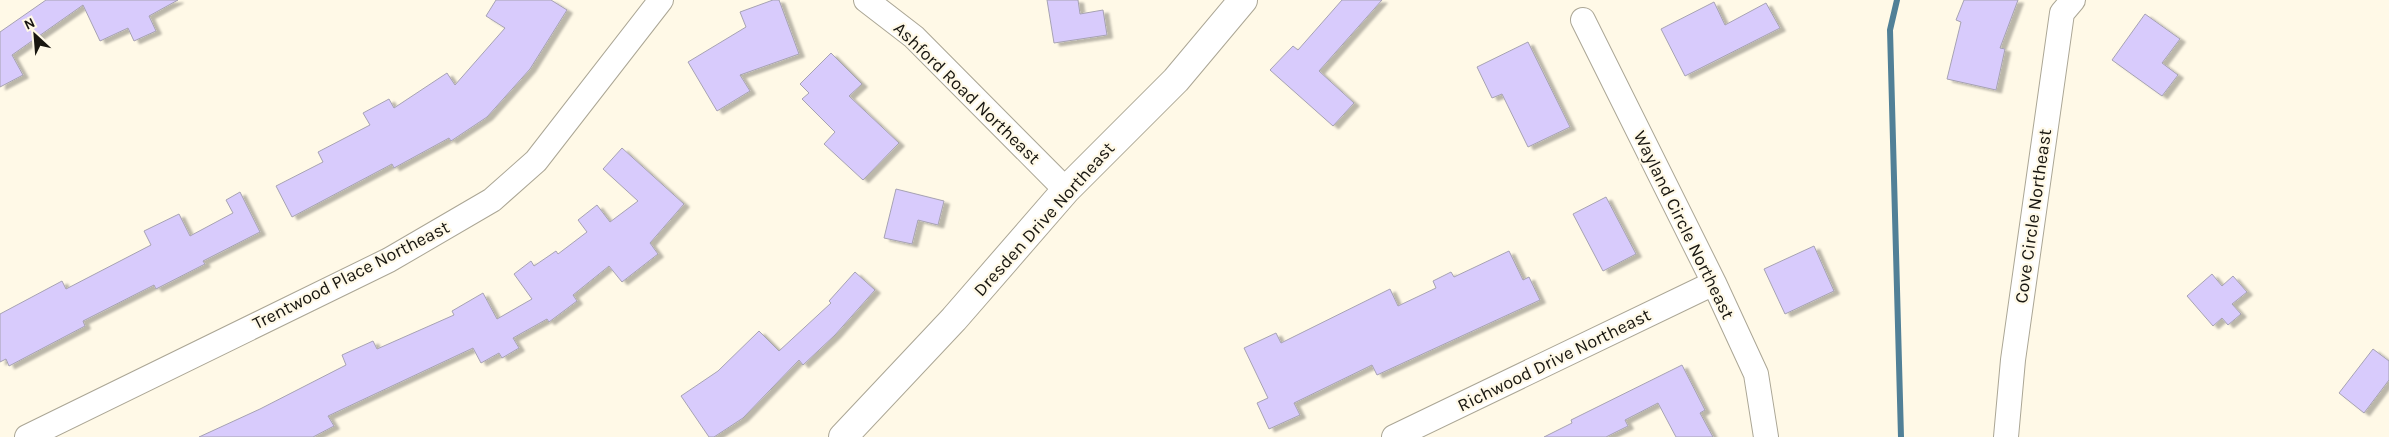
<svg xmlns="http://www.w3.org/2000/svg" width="2389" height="437" viewBox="0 0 2389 437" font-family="Karla,sans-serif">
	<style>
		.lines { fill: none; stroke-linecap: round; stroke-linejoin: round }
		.stream { stroke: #518097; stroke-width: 6 }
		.building { fill: #d8cbfc; stroke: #a6a2b2; filter: url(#shadow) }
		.minor-casing { stroke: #aba695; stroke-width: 26 }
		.tertiary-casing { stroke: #aba695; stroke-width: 30 }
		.minor { stroke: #fff; stroke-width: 24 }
		.tertiary { stroke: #fff; stroke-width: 28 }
		.labels { text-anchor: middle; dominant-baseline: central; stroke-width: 4.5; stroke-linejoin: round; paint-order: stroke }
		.street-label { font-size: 18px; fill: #181610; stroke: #fff9e7 }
	</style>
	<defs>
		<filter id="shadow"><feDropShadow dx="5.5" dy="3" stdDeviation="1" flood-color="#0004"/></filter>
	</defs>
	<rect width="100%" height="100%" fill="#fff9e7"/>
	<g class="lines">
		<!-- stream -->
		<path class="stream" d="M 1897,0 L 1890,30 L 1901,437"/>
	</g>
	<!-- building -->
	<path class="building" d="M 46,0 L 178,0 L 149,16 L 156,31 L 134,41 L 128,28 L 100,41 L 83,5 L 12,55 L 23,75 L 0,87 L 0,32 Z
		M 496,0 L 551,0 L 567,10 L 530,69 L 487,117 L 451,141 L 449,138 L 394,168 L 392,164 L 292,217 L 276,186 L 323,162 L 318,152 L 370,125 L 363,113 L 389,99 L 394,108 L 447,73 L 455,85 L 505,28 L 486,16 Z
		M 773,0 L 779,0 L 799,54 L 740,75 L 750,91 L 717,111 L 688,62 L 746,27 L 740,12 Z
		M 1047,0 L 1078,0 L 1080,14 L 1103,10 L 1107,35 L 1054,43 Z
		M 1342,0 L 1382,0 L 1319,71 L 1354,103 L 1333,126 L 1270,70 L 1293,46 L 1298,50 Z
		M 1964,0 L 2018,0 L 2000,48 L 2005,49 L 1996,90 L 1947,79 L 1961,22 L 1956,20 Z
		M 1714,2 L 1725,25 L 1766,3 L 1780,28 L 1685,76 L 1661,29 Z
		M 2145,14 L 2180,39 L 2162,63 L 2178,75 L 2162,96 L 2112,60 Z
		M 1528,42 L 1570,127 L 1528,147 L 1502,94 L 1492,98 L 1477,67 Z
		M 831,53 L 862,84 L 849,96 L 899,143 L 863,180 L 824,144 L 835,132 L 802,99 L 809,93 L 800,84 Z
		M 622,148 L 684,204 L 650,243 L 658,254 L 622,282 L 609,266 L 573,295 L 577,301 L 549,322 L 547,319 L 513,338 L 519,348 L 502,358 L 499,353 L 481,363 L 473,348 L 328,416 L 334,426 L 313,437 L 199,437 L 260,409 L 346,365 L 342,355 L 373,341 L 377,349 L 454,315 L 452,311 L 483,293 L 497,319 L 532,299 L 514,274 L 531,261 L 534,266 L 556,251 L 558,254 L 587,232 L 578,220 L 597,205 L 610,222 L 638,201 L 603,169 Z
		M 896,189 L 944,201 L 938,225 L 918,220 L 912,244 L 884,238 Z
		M 240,192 L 260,232 L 203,261 L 205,264 L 156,289 L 154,285 L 83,321 L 85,326 L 9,366 L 6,359 L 0,362 L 0,314 L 62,281 L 66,289 L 151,245 L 144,231 L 179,214 L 190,236 L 233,213 L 226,200 Z
		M 1606,197 L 1636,254 L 1603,271 L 1573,214 Z
		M 1814,246 L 1834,291 L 1785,314 L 1764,269 Z
		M 1509,251 L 1523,280 L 1529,277 L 1540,300 L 1377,375 L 1372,365 L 1294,403 L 1300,415 L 1269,429 L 1257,403 L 1268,398 L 1244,348 L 1276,333 L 1281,343 L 1390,289 L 1398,306 L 1436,288 L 1433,281 L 1451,272 L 1454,277 Z
		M 855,272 L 875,290 L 835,335 L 803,365 L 799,360 L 743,418 L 714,437 L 709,437 L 681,396 L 718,371 L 759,331 L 779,351 L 831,303 L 829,301 Z
		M 2212,274 L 2222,286 L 2233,276 L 2247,292 L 2232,304 L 2241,314 L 2228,325 L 2222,318 L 2213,326 L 2187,296 Z
		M 2373,349 L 2389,361 L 2389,380 L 2364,413 L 2339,393 Z
		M 1682,365 L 1705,410 L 1700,413 L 1713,437 L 1676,437 L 1658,403 L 1625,420 L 1628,426 L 1606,437 L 1544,437 L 1572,423 L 1571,420 Z"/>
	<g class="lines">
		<!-- minor casing -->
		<g class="minor-casing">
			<path id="minor" d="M 866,0 L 914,37 L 1066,190
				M 1583,20 L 1714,283 L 1756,374 L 1766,437
				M 27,437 L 389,260 L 492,200 L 536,161 L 661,0
				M 1394,437 L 1714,283
				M 2006,437 L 2013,360 L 2062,13 L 2073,0"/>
		</g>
		<!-- tertiary casing -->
		<g class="tertiary-casing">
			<path id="tertiary" d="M 843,437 L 954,319 L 1066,190 L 1176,80 L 1243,0"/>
		</g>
		<!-- minor -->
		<use href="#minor" class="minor"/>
		<!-- tertiary -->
		<use href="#tertiary" class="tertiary"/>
	</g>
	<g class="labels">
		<!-- street labels -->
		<g class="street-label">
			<text transform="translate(967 93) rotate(44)">Ashford Road Northeast</text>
			<text transform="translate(2033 216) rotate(-82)">Cove Circle Northeast</text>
			<text transform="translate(1044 219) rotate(-48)">Dresden Drive Northeast</text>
			<text transform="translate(1684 225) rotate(64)">Wayland Circle Northeast</text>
			<text transform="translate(351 275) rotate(-27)">Trentwood Place Northeast</text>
			<text transform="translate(1554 360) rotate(-26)">Richwood Drive Northeast</text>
		</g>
	</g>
	<!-- north arrow -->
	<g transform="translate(35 35) rotate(334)" stroke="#fff9e7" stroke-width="4" paint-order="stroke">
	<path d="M0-4L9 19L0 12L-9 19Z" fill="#181610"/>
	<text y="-8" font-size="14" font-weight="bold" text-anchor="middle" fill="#181610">N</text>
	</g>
</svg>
